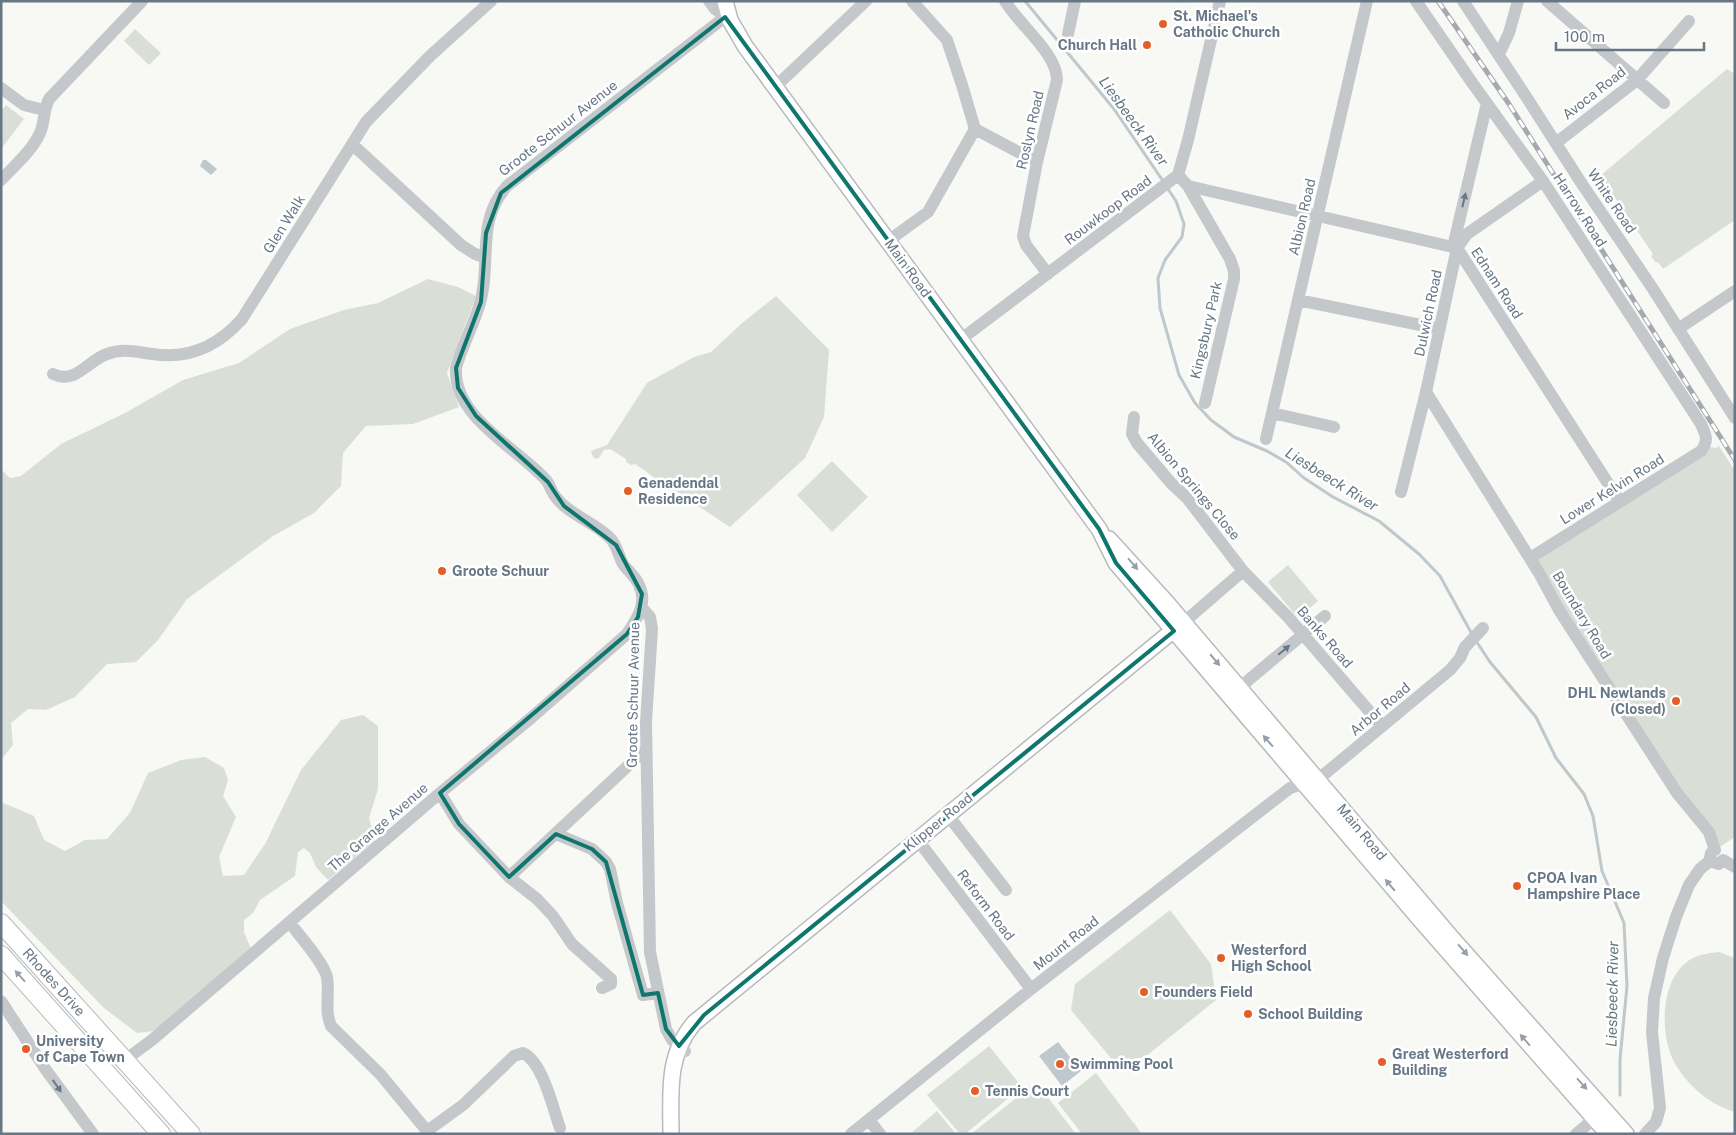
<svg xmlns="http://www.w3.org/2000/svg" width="1736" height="1135" viewBox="0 0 1736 1135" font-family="'Public Sans',sans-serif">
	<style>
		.green { fill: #d9dfd6 }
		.water { fill: #bec8cd }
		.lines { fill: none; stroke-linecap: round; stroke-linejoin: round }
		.stream { stroke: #bec8cd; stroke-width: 3 }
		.major-casing { stroke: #b7bbbf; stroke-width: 18 }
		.highway-casing { stroke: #b7babd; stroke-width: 20 }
		.minor { stroke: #c4c8cb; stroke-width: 12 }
		.major { stroke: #fff; stroke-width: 15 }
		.highway { stroke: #fff; stroke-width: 18 }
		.rail-casing { stroke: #a4aab0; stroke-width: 5 }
		.rail { stroke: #fff; stroke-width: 3; stroke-dasharray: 9; stroke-linecap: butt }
		.oneway { fill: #677786 }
		.oneway2 { fill: #95a0aa }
		.marked { fill: none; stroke: #0f766e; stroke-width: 4; stroke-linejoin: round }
		.poi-dot { fill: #e55e28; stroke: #fff; stroke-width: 2 }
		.labels { text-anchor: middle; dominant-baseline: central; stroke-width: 5; stroke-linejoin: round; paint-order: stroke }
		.poi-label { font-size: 14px; font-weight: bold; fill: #677786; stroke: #fff; text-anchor: start }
		.street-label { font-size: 14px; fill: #677786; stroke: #fff }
		.water-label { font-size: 15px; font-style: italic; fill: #637882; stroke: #fff }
	</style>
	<rect width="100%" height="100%" fill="#f8f8f5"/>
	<!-- green -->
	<path class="green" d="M 135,29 L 161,53 L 149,65 L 124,41 Z
		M 1727,69 L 1735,74 L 1735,220 L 1663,269 L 1658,262 L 1656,263 L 1651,256 L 1653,254 L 1600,176 Z
		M 6,105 L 24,119 L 1,149 L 1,111 Z
		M 428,279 L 458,287 L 476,296 L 447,373 L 459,407 L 413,424 L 366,426 L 343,453 L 341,486 L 314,513 L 273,536 L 187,599 L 158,640 L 136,662 L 107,664 L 75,697 L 46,710 L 28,709 L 11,723 L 13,745 L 1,760 L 1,469 L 10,478 L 21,476 L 61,444 L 125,413 L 183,380 L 239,363 L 290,329 L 344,310 L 378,303 Z
		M 776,296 L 829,350 L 824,417 L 805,458 L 730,527 L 674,490 L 672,492 C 659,482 648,472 635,464 L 631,465 L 626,462 L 626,459 L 610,449 L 604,450 L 599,458 L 596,459 L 593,457 L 591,452 L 593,450 L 607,445 L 647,383 L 694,357 L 711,352 L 741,324 Z
		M 1705,446 L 1716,448 L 1719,446 L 1735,471 L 1735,837 L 1715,850 L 1530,558 Z
		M 832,461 L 868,497 L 832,532 L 797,495 Z
		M 1288,565 L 1318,601 L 1298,618 L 1268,582 Z
		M 363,715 L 378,726 L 378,789 L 369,818 L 375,841 L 328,880 L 316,867 L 310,853 L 304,848 L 298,852 L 295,876 L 260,900 L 253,913 L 244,920 L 244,932 L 251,949 L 155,1031 L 137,1033 L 104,1008 L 1,901 L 1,802 L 34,816 L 44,840 L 65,851 L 85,840 L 107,839 L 130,813 L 148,773 L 181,760 L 205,757 L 224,768 L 228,780 L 223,796 L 236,817 L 219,857 L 223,876 L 244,875 L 265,844 L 301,770 L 341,720 Z
		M 1170,910 L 1211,964 L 1216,1000 L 1145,1057 L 1114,1062 L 1071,1010 L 1075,984 Z
		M 1719,952 L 1735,958 L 1735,1112 C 1710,1105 1687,1085 1674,1062 C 1659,1033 1660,975 1693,958 C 1701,954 1711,953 1719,952 Z
		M 989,1046 L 1022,1087 L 965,1134 L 960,1134 L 927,1095 Z
		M 1096,1073 L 1142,1134 L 1082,1134 L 1058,1103 Z
		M 1036,1082 L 1076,1134 L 971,1134 Z
		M 937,1111 L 956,1134 L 910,1134 Z"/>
	<!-- water -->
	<path class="water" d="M 203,160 L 206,160 L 217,169 L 211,175 L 200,166 Z
		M 1058,1042 L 1081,1071 L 1062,1086 L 1039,1056 Z"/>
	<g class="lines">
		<!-- stream -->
		<path class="stream" d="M 1025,1 L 1114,109 L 1163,181
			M 1166,186 L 1176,201 L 1184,224 L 1182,237 L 1165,260 L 1158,278 L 1160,308 L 1179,375 L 1195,403 L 1211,420 L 1234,437 L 1267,451 L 1286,462 L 1304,478 L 1333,497 L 1379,521 L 1419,554 L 1440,576 L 1473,636
			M 1476,641 L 1490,662 L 1536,717 L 1556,758 L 1584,794 L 1593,816 L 1602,871 L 1624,923 L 1627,986 L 1620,1059 L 1620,1095"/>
		<!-- major casing -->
		<g class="major-casing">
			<path id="major" d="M 725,1 L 730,20 L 745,46 L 1099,529 L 1116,563 L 1422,922 L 1608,1134
				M 1109,539 L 1168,604 L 1451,937 L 1626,1134
				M 671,1134 C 671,1094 666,1056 694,1023 L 1181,624"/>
		</g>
		<!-- highway casing -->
		<g class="highway-casing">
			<path id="highway" d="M 1,923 L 191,1134
				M 1,955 L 161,1134"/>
		</g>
		<!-- minor -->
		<path class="minor" d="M 709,1 L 715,9 L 730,20
			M 1005,1 C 1019,25 1057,53 1057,80 L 1037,162 L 1023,236 L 1026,245 L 1048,274
			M 1416,1 L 1473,84 L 1543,181 L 1701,424 C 1706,435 1709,440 1701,451 L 1530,558
			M 1463,1 L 1527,98 L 1580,181 L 1653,289 L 1735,418
			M 1547,1 L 1664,103
			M 1068,34 L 1075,1
			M 1499,54 L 1509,33 L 1518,1
			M 775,87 L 866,1
			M 1,88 L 24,105 L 44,110
			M 975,129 L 1037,162
			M 1556,143 L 1637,80 L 1689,21
			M 352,144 L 461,245 L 475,254 L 484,257
			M 1178,175 L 1188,186 L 1457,248 L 1620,502
			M 1,180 C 14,166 32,151 40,133 C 45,122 43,111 49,99 L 142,1
			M 1188,186 L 1230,259 L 1234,271 L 1234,279 L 1205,403
			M 888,241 L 928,212 L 975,129 L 962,85 L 947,40 L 912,1
			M 1453,247 L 1487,103
			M 1298,300 L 1440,329
			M 1678,329 L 1735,291
			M 960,340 L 1178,175 L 1188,140 L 1220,1
			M 53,374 C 75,385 87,361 107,354 C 123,348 136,352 152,354 C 189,360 218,346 242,319 L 366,122 L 430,56 L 491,1
			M 1426,392 L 1539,573 L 1559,610 L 1677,793 L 1709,832 L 1715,850
			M 1272,413 L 1334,427
			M 1134,417 L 1132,434 L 1137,443 L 1171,483 L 1187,498 L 1243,571 L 1288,617 L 1382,726
			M 1266,439 L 1367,1
			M 1401,492 L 1426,392 L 1457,248 L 1467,234 L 1543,181
			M 642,608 L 650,617 L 652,629 L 646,722 L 650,952 L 666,1029 L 672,1040 L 685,1051
			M 1184,622 L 1243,571
			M 1239,688 L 1325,616
			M 440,793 L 459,824 L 509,877 L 537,899 L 553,916 L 572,944 L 611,979 L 611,984 L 602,988
			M 947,814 L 1006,890
			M 556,834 L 592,849 L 606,862 L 610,869 L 617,903 L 643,995 L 658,993
			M 917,839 L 1031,989
			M 1711,853 L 1710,858 L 1713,862 L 1719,864 L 1723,860
			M 1723,860 L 1735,867
			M 509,877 L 646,749
			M 290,923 C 299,935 324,963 327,977 C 330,994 324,1010 331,1026 L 381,1075 L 427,1131 L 425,1134
			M 1,1001 L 46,1070 L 93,1134
			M 125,1060 L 152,1040 L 440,793 L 531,718 L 627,634 C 637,619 648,603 639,585 C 636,577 628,571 623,564 C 618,555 617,544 609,537 C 596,524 576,517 562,504 C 559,501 555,497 553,493 C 550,488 549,483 546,480 C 516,447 453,417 456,368 C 462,345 474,325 480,303 C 492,262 475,222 507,186 L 725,17
			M 869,1120 L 880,1134
			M 427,1131 L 463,1105 L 514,1056 L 523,1053 C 543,1062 553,1109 560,1128
			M 851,1134 L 1031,989 L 1290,788 L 1317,779 L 1327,772 L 1450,670 L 1460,658 L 1465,647 L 1483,628
			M 1576,1134 L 1601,1113
			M 1645,1134 L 1656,1122 L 1660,1108 L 1652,1032 L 1654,998 L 1663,958 L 1676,917 L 1689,885 L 1700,869 L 1711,860"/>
		<!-- major -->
		<use href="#major" class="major"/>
		<!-- highway -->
		<use href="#highway" class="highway"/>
		<!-- rail casing -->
		<g class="rail-casing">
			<path id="rail" d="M 1438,1 L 1509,104 L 1735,460"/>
		</g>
		<!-- rail -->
		<use href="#rail" class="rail"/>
	</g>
	<!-- one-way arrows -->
	<defs><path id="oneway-solid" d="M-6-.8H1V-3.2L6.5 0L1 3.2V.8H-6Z" transform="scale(1.25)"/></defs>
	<g class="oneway">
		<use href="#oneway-solid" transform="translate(1464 200) rotate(-77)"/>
		<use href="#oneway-solid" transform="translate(1284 650) rotate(-40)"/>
		<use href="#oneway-solid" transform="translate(57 1086) rotate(55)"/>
	</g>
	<g class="oneway2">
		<use href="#oneway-solid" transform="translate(1133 564) rotate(49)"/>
		<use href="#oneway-solid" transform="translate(1215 660) rotate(50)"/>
		<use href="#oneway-solid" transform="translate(1268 741) rotate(-131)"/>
		<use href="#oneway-solid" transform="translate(1390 885) rotate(-130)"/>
		<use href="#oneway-solid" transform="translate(1463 950) rotate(49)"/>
		<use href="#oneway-solid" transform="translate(20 976) rotate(-132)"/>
		<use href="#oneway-solid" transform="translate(1525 1040) rotate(-131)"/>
		<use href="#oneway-solid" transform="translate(1582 1084) rotate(48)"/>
	</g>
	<!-- marked area -->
	<path class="marked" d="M 725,17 L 1099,529 L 1116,563 L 1174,631 L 704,1015 L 679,1046 L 666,1029 L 658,993 L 643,995 L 606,862 L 592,849 L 556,834 L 509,877 L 459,824 L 440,793 L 627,634 L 638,617 L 642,594 L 616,545 L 564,506 L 548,482 L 476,416 L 458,388 L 456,368 L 481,302 L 486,233 L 501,193 Z"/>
	<!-- markers -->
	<g class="poi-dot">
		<circle cx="1163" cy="24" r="5"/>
		<circle cx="1147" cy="45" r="5"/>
		<circle cx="628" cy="491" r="5"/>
		<circle cx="442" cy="571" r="5"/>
		<circle cx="1676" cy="701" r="5"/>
		<circle cx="1517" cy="886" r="5"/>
		<circle cx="1221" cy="958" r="5"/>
		<circle cx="1144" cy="992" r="5"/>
		<circle cx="1248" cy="1014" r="5"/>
		<circle cx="26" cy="1049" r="5"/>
		<circle cx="1382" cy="1062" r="5"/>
		<circle cx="1060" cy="1064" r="5"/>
		<circle cx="975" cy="1091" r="5"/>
	</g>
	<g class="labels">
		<!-- poi labels -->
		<g class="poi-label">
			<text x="1173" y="16">St. Michael's<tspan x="1173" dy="16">Catholic Church</tspan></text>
			<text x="1137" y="45" text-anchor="end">Church Hall</text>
			<text x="638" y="483">Genadendal<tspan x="638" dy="16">Residence</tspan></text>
			<text x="452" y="571">Groote Schuur</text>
			<text x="1666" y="693" text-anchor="end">DHL Newlands<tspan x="1666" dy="16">(Closed)</tspan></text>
			<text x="1527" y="878">CPOA Ivan<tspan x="1527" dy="16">Hampshire Place</tspan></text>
			<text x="1231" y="950">Westerford<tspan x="1231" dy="16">High School</tspan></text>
			<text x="1154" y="992">Founders Field</text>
			<text x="1258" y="1014">School Building</text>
			<text x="36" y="1041">University<tspan x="36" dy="16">of Cape Town</tspan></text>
			<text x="1392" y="1054">Great Westerford<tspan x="1392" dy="16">Building</tspan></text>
			<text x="1070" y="1064">Swimming Pool</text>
			<text x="985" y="1091">Tennis Court</text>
		</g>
		<!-- street labels -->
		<g class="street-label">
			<text transform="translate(1594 93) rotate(-38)">Avoca Road</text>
			<text transform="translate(558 128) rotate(-38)">Groote Schuur Avenue</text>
			<text transform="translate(1030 130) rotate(-77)">Roslyn Road</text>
			<text transform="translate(1612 201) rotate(56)">White Road</text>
			<text transform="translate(1108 210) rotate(-37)">Rouwkoop Road</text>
			<text transform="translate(1580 210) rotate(57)">Harrow Road</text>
			<text transform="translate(1302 217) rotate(-77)">Albion Road</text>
			<text transform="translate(284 224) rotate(-58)">Glen Walk</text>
			<text transform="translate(908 268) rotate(54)">Main Road</text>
			<text transform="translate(1497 283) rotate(57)">Ednam Road</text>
			<text transform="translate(1428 313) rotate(-78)">Dulwich Road</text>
			<text transform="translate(1206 330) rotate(-77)">Kingsbury Park</text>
			<text transform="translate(1194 486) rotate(50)">Albion Springs Close</text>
			<text transform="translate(1612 489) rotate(-32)">Lower Kelvin Road</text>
			<text transform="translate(1582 615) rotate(59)">Boundary Road</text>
			<text transform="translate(1325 637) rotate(49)">Banks Road</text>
			<text transform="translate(633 695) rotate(-89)">Groote Schuur Avenue</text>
			<text transform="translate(1380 709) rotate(-40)">Arbor Road</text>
			<text transform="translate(938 822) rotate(-39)">Klipper Road</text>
			<text transform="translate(378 827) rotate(-41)">The Grange Avenue</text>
			<text transform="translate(1362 832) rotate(50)">Main Road</text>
			<text transform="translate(986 905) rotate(53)">Reform Road</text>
			<text transform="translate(1066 943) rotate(-38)">Mount Road</text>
			<text transform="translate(54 982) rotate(48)">Rhodes Drive</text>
		</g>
		<!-- water labels -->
		<g class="water-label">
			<text transform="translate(1134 121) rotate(54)">Liesbeeck River</text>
			<text transform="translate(1332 479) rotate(32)">Liesbeeck River</text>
			<text transform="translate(1612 994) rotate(-89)">Liesbeeck River</text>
		</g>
	</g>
	<!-- border -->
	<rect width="1736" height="1135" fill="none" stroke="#677786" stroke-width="5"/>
	<!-- scale -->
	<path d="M1556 42v8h148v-8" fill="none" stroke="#677786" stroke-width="2.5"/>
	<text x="1564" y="42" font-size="15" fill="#677786" stroke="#ffffff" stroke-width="4" paint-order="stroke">100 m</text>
</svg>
